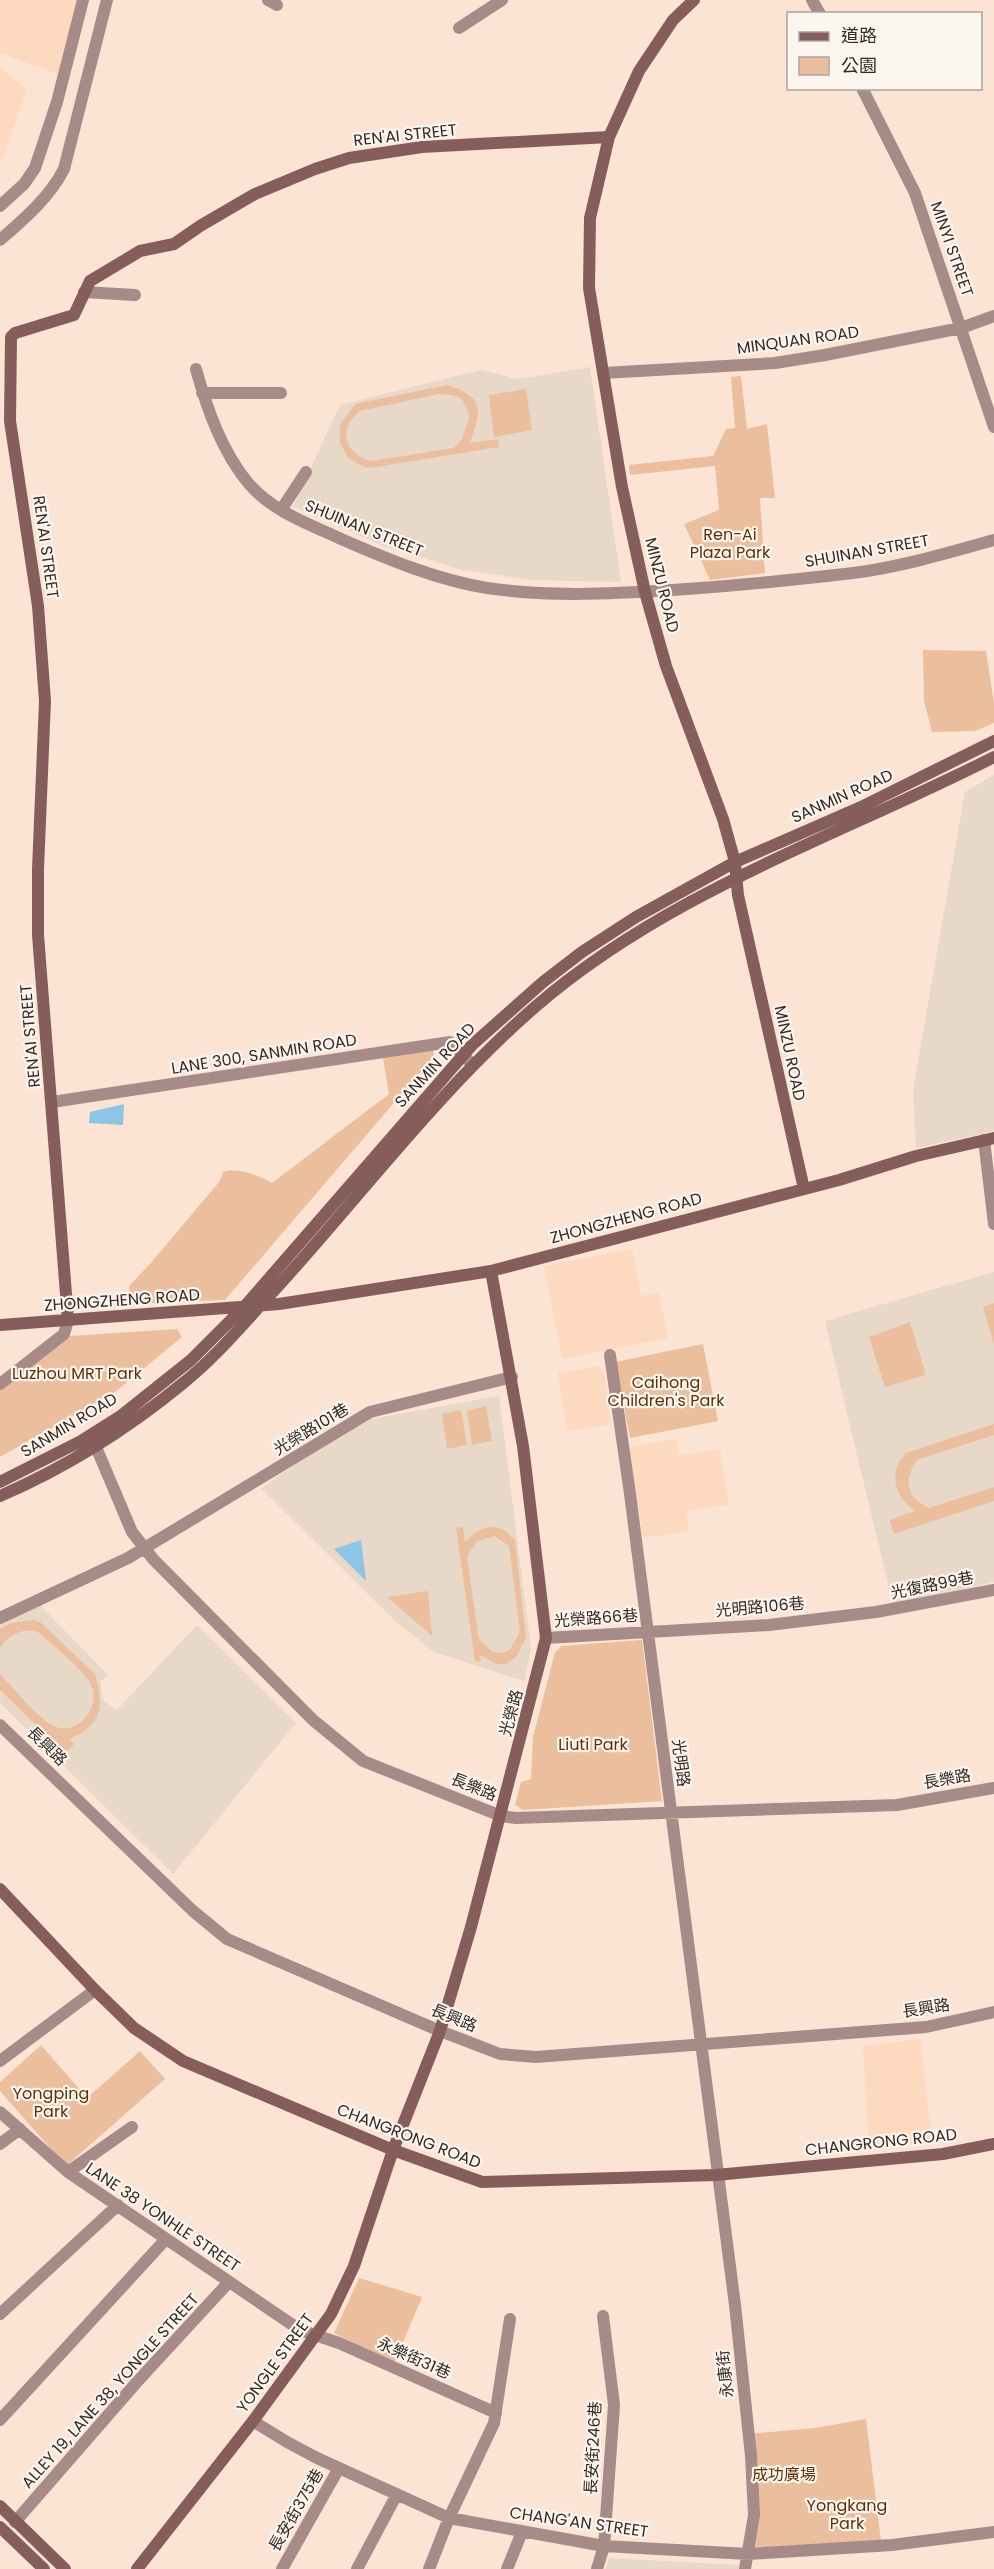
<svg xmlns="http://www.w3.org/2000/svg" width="994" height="2569" viewBox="0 0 994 2569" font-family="Poppins,'Noto Sans TC',sans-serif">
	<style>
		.built { fill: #fcd9bf }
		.education { fill: #e7d8c7 }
		.green { fill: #ebbf9e; fill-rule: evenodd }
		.water { fill: #8cc5e6 }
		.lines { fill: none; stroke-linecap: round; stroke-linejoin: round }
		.street { stroke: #a68b89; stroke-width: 12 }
		.secondary { stroke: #855e5c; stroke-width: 12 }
		.labels { text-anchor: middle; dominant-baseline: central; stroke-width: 4.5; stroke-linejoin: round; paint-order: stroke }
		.street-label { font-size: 16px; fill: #352a22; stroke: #fbf5f0 }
		.park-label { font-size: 16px; fill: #5f3204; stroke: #fbf5f0 }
	</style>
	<rect width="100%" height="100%" fill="#fbe4d3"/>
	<!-- built -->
	<path class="built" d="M 0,0 L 87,0 L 66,77 L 0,53 Z
		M 0,68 L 27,89 L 4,155 L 0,160 Z
		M 632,1249 L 641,1296 L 659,1293 L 668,1338 L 562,1359 L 544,1266 Z
		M 596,1366 L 604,1371 L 611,1424 L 567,1431 L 558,1373 Z
		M 676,1439 L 679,1456 L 720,1449 L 729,1504 L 686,1511 L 689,1531 L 643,1538 L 629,1447 Z
		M 920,2039 L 932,2141 L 869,2148 L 863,2046 Z"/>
	<!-- education -->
	<path class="education" d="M 590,367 L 621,582 L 531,580 L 459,569 L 383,546 L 293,506 L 340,405 L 481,370 L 518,379 Z
		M 994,775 L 994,1131 L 916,1148 L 913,1090 L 965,792 Z
		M 994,1272 L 994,1582 L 893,1605 L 825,1321 Z
		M 499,1396 L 531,1649 L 524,1681 L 434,1652 L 394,1620 L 261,1488 L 306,1457 L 371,1419 Z
		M 40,1605 L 108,1675 L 100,1682 L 103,1700 L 117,1710 L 197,1625 L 296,1723 L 173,1874 L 0,1703 L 0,1625 Z
		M 609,2558 L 740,2565 L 739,2569 L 606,2569 Z"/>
	<!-- green -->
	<path class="green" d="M 741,376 L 747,429 L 767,424 L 775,498 L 760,498 L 765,573 L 710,580 L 684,524 L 719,510 L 715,466 L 630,475 L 629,465 L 713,456 L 726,429 L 735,428 L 731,377 Z
		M 447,385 C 486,398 481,410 470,443 L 498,439 L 499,447 L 370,468 L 364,467 L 348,458 L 340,443 L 340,425 L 355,404 ZM 439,394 L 453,395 L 462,399 L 470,416 L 462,439 L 454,448 L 371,461 C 344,453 337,429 360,411 Z
		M 526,389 L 532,430 L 494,437 L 489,395 Z
		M 923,650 L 986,651 L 994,703 L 994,723 L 975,731 L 932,732 L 924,701 Z
		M 433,1050 L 434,1056 L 225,1300 L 126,1304 L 130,1285 L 149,1265 L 220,1181 L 223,1172 C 236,1167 260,1175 272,1183 L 389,1094 L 383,1058 Z
		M 994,1303 L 994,1345 L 983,1307 Z
		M 910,1322 L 926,1375 L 885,1387 L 869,1337 Z
		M 177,1329 L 182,1337 L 115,1392 L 0,1457 L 0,1387 L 69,1336 Z
		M 703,1344 L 718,1421 L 630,1438 L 615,1362 Z
		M 486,1406 L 492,1441 L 472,1445 L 467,1411 Z
		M 461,1410 L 467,1445 L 447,1449 L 442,1414 Z
		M 994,1424 L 994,1435 L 917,1460 C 903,1481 906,1497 929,1508 L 994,1487 L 994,1501 L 894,1534 L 890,1520 L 915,1511 C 895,1497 887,1473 906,1453 Z
		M 463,1527 L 465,1542 C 481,1525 497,1520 515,1540 L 526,1638 L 516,1657 L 506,1664 L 496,1664 L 480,1655 L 481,1661 L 475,1662 L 456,1528 ZM 495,1536 L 509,1546 L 520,1632 L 510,1650 L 501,1653 L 493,1652 L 479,1639 L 467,1557 L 477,1541 Z
		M 428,1591 L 432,1636 L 387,1597 Z
		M 32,1620 L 40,1622 L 95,1674 C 104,1706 103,1725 69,1739 L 74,1744 L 65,1753 L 0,1690 L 0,1674 C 14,1688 34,1714 50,1724 C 76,1741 105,1705 89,1681 C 79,1666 52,1645 38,1632 C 22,1628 9,1634 0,1648 L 0,1629 L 11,1623 Z
		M 642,1640 L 662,1801 L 523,1810 L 515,1805 L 521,1782 L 531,1779 L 533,1737 L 555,1652 L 562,1646 Z
		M 41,2045 L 87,2098 L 140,2051 L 165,2079 L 66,2166 L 0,2091 L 0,2082 Z
		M 359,2278 L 422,2297 L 394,2364 L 334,2333 Z
		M 866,2419 L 881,2541 L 748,2554 L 748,2434 L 815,2428 Z"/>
	<!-- water -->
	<path class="water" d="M 124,1104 L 123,1125 L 89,1123 L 90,1112 Z
		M 361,1540 L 366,1581 L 334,1549 Z"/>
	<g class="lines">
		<!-- street -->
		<path class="street" d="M 268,0 L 277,5
			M 812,0 L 820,14
			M 459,28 L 502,0
			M 862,88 L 915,193 L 994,427
			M 0,206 L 24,184 L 35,168 L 57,102 L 83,0
			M 0,240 C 23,220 50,197 64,169 L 107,0
			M 84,292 L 135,295
			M 196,369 C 207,409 222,452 249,484 C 272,511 309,524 341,539 C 387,559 437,580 487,588 C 549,597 610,594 672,590 C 733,586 793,580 853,573 C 900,567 948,553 994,540
			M 604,373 L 775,363 L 825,355 L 961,328 L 994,316
			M 202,393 L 281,393
			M 281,510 L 306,472
			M 52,1102 L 450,1042 L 472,1064
			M 984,1140 L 994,1224
			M 610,1355 L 630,1494 L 735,2305 L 751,2456 L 754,2515 L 745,2569
			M 0,1384 L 64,1334 L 68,1320
			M 96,1447 L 132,1532 L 153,1559 L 313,1720 L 363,1761 L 501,1816 L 516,1818 L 897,1805 L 994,1788
			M 0,1618 L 128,1558 L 370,1412 L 512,1377
			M 546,1638 L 769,1625 L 876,1612 L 994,1590
			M 0,1725 L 193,1911 L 227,1939 L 440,2031 L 500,2054 L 536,2057 L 926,2027 L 994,2012
			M 0,2061 L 95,1990
			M 0,2112 L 68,2172 L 300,2330 L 339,2343 L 496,2413
			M 0,2144 L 20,2129
			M 68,2172 L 132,2127
			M 0,2314 L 118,2205
			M 0,2420 L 166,2239
			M 253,2421 L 287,2442 L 317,2458 L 449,2518 L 604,2546 L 748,2554 L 892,2545 L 994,2532
			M 15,2522 L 136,2383 L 229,2282
			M 282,2569 L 339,2468
			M 357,2569 L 397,2494
			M 429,2569 L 449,2518 L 494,2423 L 510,2319
			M 507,2569 L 522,2532
			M 597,2569 L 604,2546 L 614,2405 L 603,2316"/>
		<!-- secondary -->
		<path class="secondary" d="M 694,0 L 673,20 L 639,71 L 609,137 L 590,218 L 589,288 L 622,487 L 645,592 L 666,666 L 723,819 L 735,862 L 738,895 L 804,1189
			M 68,1320 L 38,935 L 38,869 L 45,701 L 38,606 L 10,421 L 11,337 L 15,333 L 74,315 L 90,281 L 140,251 L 174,244 L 200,226 L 255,194 L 315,169 L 349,158 L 422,147 L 609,137
			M 0,1325 L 279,1304 L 491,1271 L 839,1180 L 916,1156 L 994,1138
			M 0,1482 L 81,1441 L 122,1415 L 191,1360 L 245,1306 L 472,1045 L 543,982 L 582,952 L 636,917 L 735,862 L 861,807 L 994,741
			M 0,1496 C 67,1467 126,1430 182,1384 C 215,1358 242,1325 271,1294 C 359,1198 437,1092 535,1007 C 669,891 839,836 994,757
			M 0,1889 L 95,1990 L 134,2028 L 183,2061 L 393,2150 L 482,2182 L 716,2175 L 943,2154 L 994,2144
			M 0,2506 L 65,2569
			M 0,2527 L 44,2569
			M 137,2569 L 253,2421 L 331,2314 L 354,2266 L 393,2150 L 440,2031 L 471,1927 L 546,1638 L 523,1446 L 491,1271"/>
	</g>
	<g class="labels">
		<!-- street labels -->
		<g class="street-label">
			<text transform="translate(405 135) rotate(-6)">REN'AI STREET</text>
			<text transform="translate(952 249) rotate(71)">MINYI STREET</text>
			<text transform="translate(798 340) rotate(-8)">MINQUAN ROAD</text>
			<text transform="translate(364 528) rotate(22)">SHUINAN STREET</text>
			<text transform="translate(46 547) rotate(82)">REN'AI STREET</text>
			<text transform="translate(867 551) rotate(-10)">SHUINAN STREET</text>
			<text transform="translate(662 585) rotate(76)">MINZU ROAD</text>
			<text transform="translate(842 796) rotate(-24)">SANMIN ROAD</text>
			<text transform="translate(30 1036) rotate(-95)">REN'AI STREET</text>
			<text transform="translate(790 1053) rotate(78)">MINZU ROAD</text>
			<text transform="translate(264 1054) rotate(-9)">LANE 300, SANMIN ROAD</text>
			<text transform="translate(435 1065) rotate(-47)">SANMIN ROAD</text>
			<text transform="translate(626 1218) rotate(-15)">ZHONGZHENG ROAD</text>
			<text transform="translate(122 1300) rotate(-4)">ZHONGZHENG ROAD</text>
			<text transform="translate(69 1425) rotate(-31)">SANMIN ROAD</text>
			<text transform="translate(311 1429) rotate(-31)">光榮路101巷</text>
			<text transform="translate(932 1585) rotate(-11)">光復路99巷</text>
			<text transform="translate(760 1607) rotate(-5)">光明路106巷</text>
			<text transform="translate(596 1618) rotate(-4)">光榮路66巷</text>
			<text transform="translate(511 1713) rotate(-75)">光榮路</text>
			<text transform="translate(47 1746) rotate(44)">長興路</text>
			<text transform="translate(681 1763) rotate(83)">光明路</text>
			<text transform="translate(947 1779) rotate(-10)">長樂路</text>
			<text transform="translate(474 1787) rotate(22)">長樂路</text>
			<text transform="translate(926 2008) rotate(-9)">長興路</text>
			<text transform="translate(454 2018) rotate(22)">長興路</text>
			<text transform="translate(409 2136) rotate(21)">CHANGRONG ROAD</text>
			<text transform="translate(881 2142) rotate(-6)">CHANGRONG ROAD</text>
			<text transform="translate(163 2217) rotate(34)">LANE 38 YONHLE STREET</text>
			<text transform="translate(414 2358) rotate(24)">永樂街31巷</text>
			<text transform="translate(275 2363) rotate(-54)">YONGLE STREET</text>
			<text transform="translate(725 2374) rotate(-96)">永康街</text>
			<text transform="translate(110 2391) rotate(-48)">ALLEY 19, LANE 38, YONGLE STREET</text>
			<text transform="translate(593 2448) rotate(-87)">長安街246巷</text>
			<text transform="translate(296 2510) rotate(-60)">長安街375巷</text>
			<text transform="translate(579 2522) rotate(8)">CHANG'AN STREET</text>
		</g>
		<!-- park labels -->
		<g class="park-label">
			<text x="730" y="534">Ren-Ai<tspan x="730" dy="18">Plaza Park</tspan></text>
			<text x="77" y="1373">Luzhou MRT Park</text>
			<text x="666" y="1382">Caihong<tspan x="666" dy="18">Children's Park</tspan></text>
			<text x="593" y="1744">Liuti Park</text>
			<text x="51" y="2093">Yongping<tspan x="51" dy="18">Park</tspan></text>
			<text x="784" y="2474">成功廣場</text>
			<text x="847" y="2505">Yongkang<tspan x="847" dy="18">Park</tspan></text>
		</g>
	</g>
	<!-- legend -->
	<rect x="787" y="12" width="195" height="78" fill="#fbf5f0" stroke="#aca49e" stroke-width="1.5"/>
	<rect x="799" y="32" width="30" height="9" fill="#855e5c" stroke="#aca49e" stroke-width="1.5"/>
	<text x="841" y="42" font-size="18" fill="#352a22">道路</text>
	<rect x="799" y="57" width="30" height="18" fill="#ebbf9e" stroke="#aca49e" stroke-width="1.5"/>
	<text x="841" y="72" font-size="18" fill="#352a22">公園</text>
</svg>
